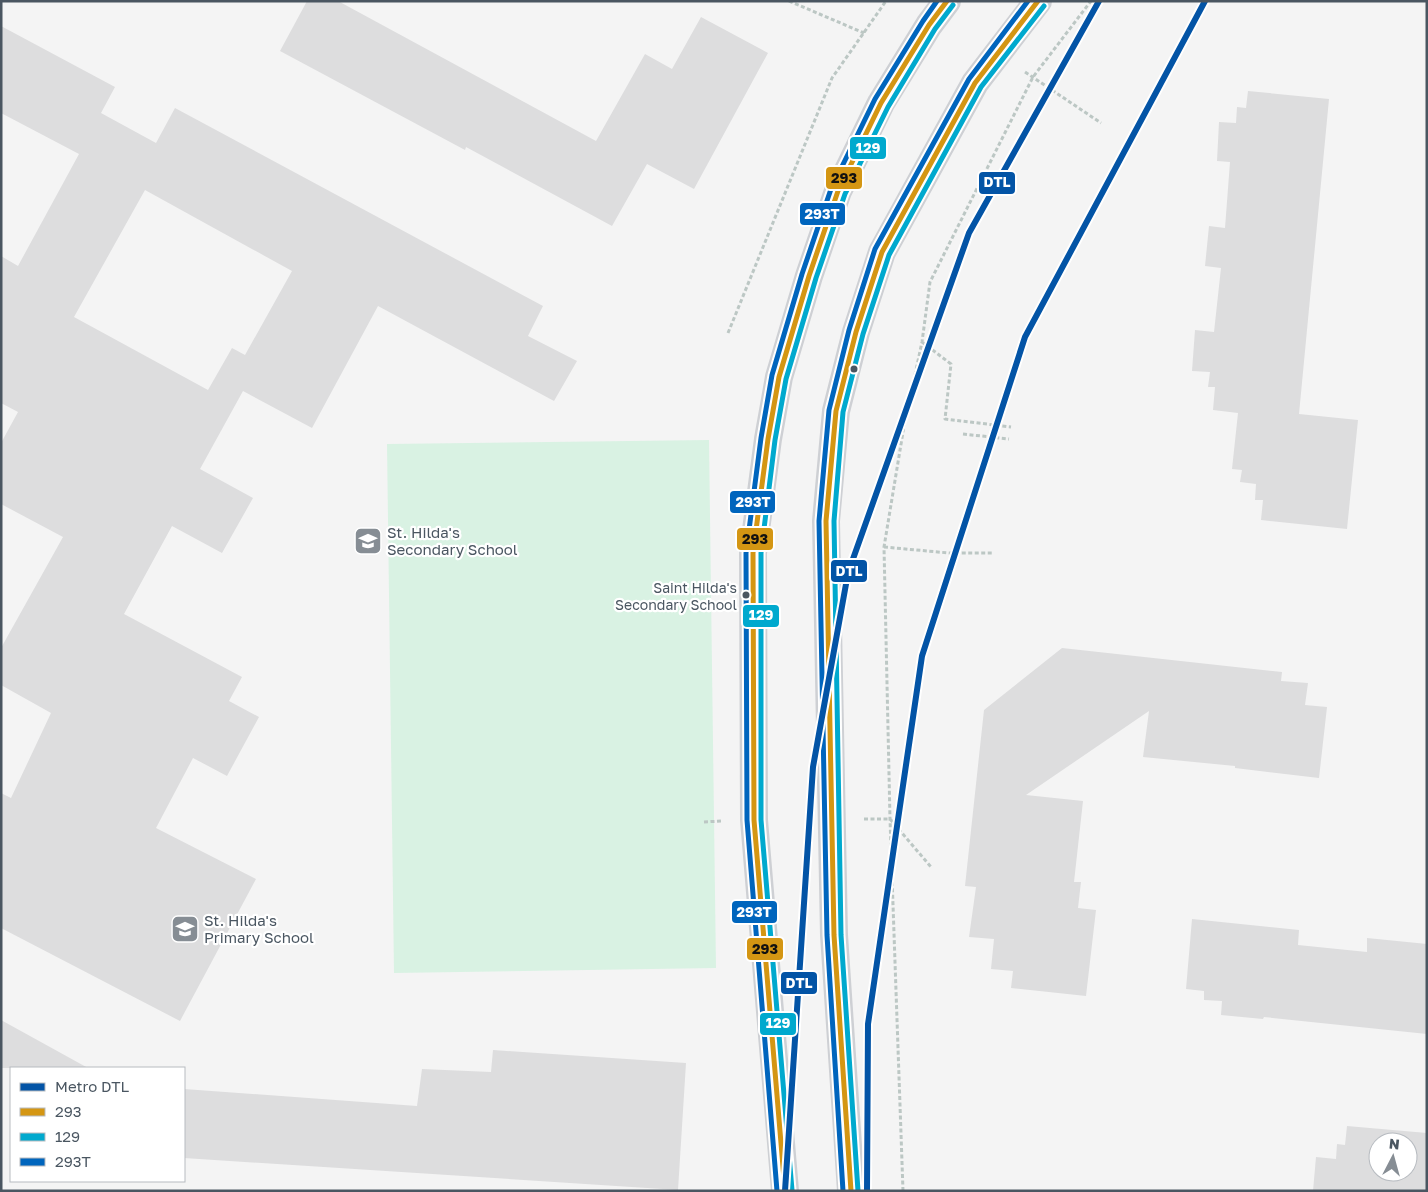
<svg xmlns="http://www.w3.org/2000/svg" width="1428" height="1192" viewBox="0 0 1428 1192" font-family="'Golos Text',sans-serif">
	<style>
		.green { fill: #d9f2e3 }
		.building { fill: #ddddde; fill-rule: evenodd }
		.lines { fill: none; stroke-linecap: round; stroke-linejoin: round }
		.path { stroke: #bcc7c4; stroke-width: 3; stroke-dasharray: 4 2.5; stroke-linecap: butt }
		.secondary { stroke: #ced0d4; stroke-width: 28 }
		.bus-1-casing { stroke: #fff; stroke-width: 9 }
		.bus-2-casing { stroke: #fff; stroke-width: 9 }
		.bus-3-casing { stroke: #fff; stroke-width: 9 }
		.bus-1 { stroke: #d49613; stroke-width: 5 }
		.bus-2 { stroke: #00a9ce; stroke-width: 5 }
		.bus-3 { stroke: #0065bd; stroke-width: 5 }
		.metro-1-casing { stroke: #fff; stroke-width: 10 }
		.metro-1 { stroke: #0354a6; stroke-width: 6 }
		.bus-dot { fill: #4a5661; stroke: #fff; stroke-width: 2 }
		.labels { text-anchor: middle; dominant-baseline: central; stroke-width: 4.5; stroke-linejoin: round; paint-order: stroke }
		.bus-label { font-size: 14px; fill: #4a5661; stroke: #fff; text-anchor: end }
		.poi-label { font-size: 15px; fill: #4a5661; stroke: #fff; text-anchor: start }
		.line-badge { stroke: #fff; stroke-width: 2 }
		.badge-label { font-size: 14px; text-anchor: middle; font-weight: bold; fill: #fff }
		.pale-badge-label { font-size: 14px; text-anchor: middle; font-weight: bold; fill: #111 }
	</style>
	<rect width="100%" height="100%" fill="#f4f4f4"/>
	<!-- green -->
	<path class="green" d="M 709,440 L 716,968 L 394,973 L 387,444 Z"/>
	<!-- building -->
	<path class="building" d="M 307,1 L 338,1 L 596,141 L 645,54 L 672,69 L 701,17 L 768,53 L 694,189 L 647,164 L 612,226 L 466,147 L 465,150 L 280,51 Z
		M 1,26 L 115,87 L 101,113 L 156,143 L 175,108 L 543,306 L 528,336 L 577,361 L 554,401 L 378,306 L 312,428 L 243,391 L 200,469 L 253,498 L 222,553 L 172,526 L 124,614 L 242,677 L 229,701 L 259,717 L 227,776 L 193,758 L 156,828 L 256,879 L 180,1021 L 1,928 L 1,793 L 11,798 L 51,713 L 1,685 L 1,648 L 63,537 L 1,504 L 1,443 L 18,412 L 1,403 L 1,256 L 18,266 L 79,154 L 1,113 ZM 145,190 L 292,271 L 245,355 L 232,348 L 208,390 L 74,317 Z
		M 1248,91 L 1329,99 L 1299,414 L 1358,420 L 1347,529 L 1261,520 L 1263,500 L 1255,500 L 1256,484 L 1240,482 L 1242,470 L 1232,469 L 1238,413 L 1213,410 L 1215,387 L 1208,387 L 1210,372 L 1192,371 L 1195,330 L 1214,332 L 1221,268 L 1205,266 L 1209,226 L 1225,228 L 1230,162 L 1217,161 L 1219,122 L 1236,123 L 1237,107 L 1246,108 Z
		M 1062,648 L 1282,672 L 1281,681 L 1308,683 L 1305,705 L 1327,707 L 1319,778 L 1235,768 L 1235,766 L 1143,757 L 1149,711 L 1026,795 L 1083,801 L 1074,882 L 1081,882 L 1078,908 L 1096,910 L 1086,996 L 1011,988 L 1013,971 L 991,969 L 994,939 L 969,937 L 976,887 L 965,886 L 984,710 Z
		M 1192,919 L 1299,930 L 1298,945 L 1367,952 L 1367,938 L 1427,944 L 1427,1034 L 1264,1017 L 1263,1019 L 1221,1015 L 1222,1001 L 1204,1000 L 1204,991 L 1186,989 Z
		M 1,1020 L 88,1068 L 1,1068 Z
		M 493,1050 L 686,1063 L 678,1190 L 184,1158 L 184,1089 L 417,1106 L 422,1069 L 491,1072 Z
		M 1347,1126 L 1427,1133 L 1427,1191 L 1313,1191 L 1316,1157 L 1336,1159 L 1337,1144 L 1345,1145 ZM 1378,1142 L 1408,1142 L 1408,1172 L 1378,1172 Z"/>
	<g class="lines">
		<!-- path -->
		<path class="path" d="M 789,1 L 864,33
			M 1025,72 L 1101,123
			M 728,333 L 832,78 L 886,1
			M 922,342 L 951,364 L 945,419 L 1011,427
			M 963,434 L 1009,439
			M 884,547 L 949,553 L 992,553
			M 864,819 L 890,819 L 931,867
			M 704,822 L 721,821
			M 903,1191 L 890,819 L 884,547 L 904,426 L 922,342 L 930,282 L 1033,77 L 1091,1"/>
		<!-- secondary -->
		<path class="secondary" d="M 785,1191 L 754,820 L 753,553 L 768,439 L 779,377 L 809,276 L 838,191 L 881,103 L 929,25 L 947,1
			M 851,1191 L 834,935 L 826,521 L 836,411 L 856,332 L 882,252 L 975,83 L 1038,1"/>
		<!-- bus-1 casing -->
		<g class="bus-1-casing">
			<path id="bus-1" d="M 785,1191 L 754,820 L 753,553 L 768,439 L 779,377 L 809,276 L 838,191 L 881,103 L 929,25 L 947,1
				M 851,1191 L 834,935 L 826,521 L 836,411 L 856,332 L 882,252 L 975,83 L 1038,1"/>
		</g>
		<!-- bus-2 casing -->
		<g class="bus-2-casing">
			<path id="bus-2" d="M 792,1190 L 761,820 L 761,553 L 775,440 L 786,379 L 816,278 L 845,194 L 888,107 L 935,29 L 953,5
				M 858,1191 L 841,935 L 834,521 L 843,412 L 863,334 L 889,255 L 981,87 L 1044,6"/>
		</g>
		<!-- bus-3 casing -->
		<g class="bus-3-casing">
			<path id="bus-3" d="M 777,1191 L 747,820 L 746,553 L 761,438 L 772,375 L 802,274 L 831,189 L 875,99 L 923,21 L 937,1
				M 843,1191 L 827,935 L 819,521 L 829,410 L 849,330 L 875,249 L 969,79 L 1028,1"/>
		</g>
		<!-- bus-1 -->
		<use href="#bus-1" class="bus-1"/>
		<!-- bus-2 -->
		<use href="#bus-2" class="bus-2"/>
		<!-- bus-3 -->
		<use href="#bus-3" class="bus-3"/>
		<!-- metro-1 casing -->
		<g class="metro-1-casing">
			<path id="metro-1" d="M 785,1191 L 813,767 L 848,573 L 969,233 L 1099,1
				M 867,1191 L 868,1024 L 922,656 L 1025,337 L 1205,1"/>
		</g>
		<!-- metro-1 -->
		<use href="#metro-1" class="metro-1"/>
	</g>
	<!-- icons -->
	<defs>
		<g id="school-square" transform="scale(1.4375)"><rect x="-9" y="-9" width="18" height="18" rx="4" fill="#868d94" stroke="#fff"/><path d="M0-5L7-2L0 1L-7-2ZM-4 1L0 2.5L4 1V4Q0 6-4 4Z" fill="#fff"/></g>
	</defs>
	<g fill-rule="evenodd">
		<use href="#school-square" x="368" y="541"/>
		<use href="#school-square" x="185" y="929"/>
	</g>
	<!-- markers -->
	<g class="bus-dot">
		<circle cx="854" cy="369" r="4.5"/>
		<circle cx="746" cy="595" r="4.5"/>
	</g>
	<g class="labels">
		<!-- bus labels -->
		<g class="bus-label">
			<text x="737" y="587">Saint Hilda's<tspan x="737" dy="17">Secondary School</tspan></text>
		</g>
		<!-- poi labels -->
		<g class="poi-label">
			<text x="387" y="532">St. Hilda's<tspan x="387" dy="17">Secondary School</tspan></text>
			<text x="204" y="920">St. Hilda's<tspan x="204" dy="17">Primary School</tspan></text>
		</g>
	</g>
	<g class="line-badge">
		<rect x="849" y="136" width="38" height="24" rx="5" fill="#00a9ce"/>
		<rect x="825" y="166" width="38" height="24" rx="5" fill="#d49613"/>
		<rect x="978" y="171" width="38" height="24" rx="5" fill="#0354a6"/>
		<rect x="799" y="202" width="47" height="24" rx="5" fill="#0065bd"/>
		<rect x="729" y="490" width="47" height="24" rx="5" fill="#0065bd"/>
		<rect x="736" y="527" width="38" height="24" rx="5" fill="#d49613"/>
		<rect x="830" y="559" width="38" height="24" rx="5" fill="#0354a6"/>
		<rect x="742" y="604" width="38" height="24" rx="5" fill="#00a9ce"/>
		<rect x="731" y="900" width="47" height="24" rx="5" fill="#0065bd"/>
		<rect x="746" y="937" width="38" height="24" rx="5" fill="#d49613"/>
		<rect x="780" y="971" width="38" height="24" rx="5" fill="#0354a6"/>
		<rect x="759" y="1012" width="38" height="24" rx="5" fill="#00a9ce"/>
	</g>
	<g class="badge-label">
		<text x="868" y="153">129</text>
		<text x="997" y="187">DTL</text>
		<text x="822" y="219">293T</text>
		<text x="753" y="507">293T</text>
		<text x="849" y="576">DTL</text>
		<text x="761" y="620">129</text>
		<text x="754" y="917">293T</text>
		<text x="799" y="988">DTL</text>
		<text x="778" y="1028">129</text>
	</g>
	<g class="pale-badge-label">
		<text x="844" y="183">293</text>
		<text x="755" y="544">293</text>
		<text x="765" y="954">293</text>
	</g>
	<!-- border -->
	<rect width="1428" height="1192" fill="none" stroke="#4a5661" stroke-width="5"/>
	<!-- legend -->
	<rect x="10" y="1067" width="175" height="115" fill="#ffffff" stroke="#b7bbc0"/>
	<rect x="20" y="1083" width="25" height="8" fill="#0354a6" stroke="#b7bbc0"/>
	<text x="55" y="1092" font-size="15" fill="#4a5661">Metro DTL</text>
	<rect x="20" y="1108" width="25" height="8" fill="#d49613" stroke="#b7bbc0"/>
	<text x="55" y="1117" font-size="15" fill="#4a5661">293</text>
	<rect x="20" y="1133" width="25" height="8" fill="#00a9ce" stroke="#b7bbc0"/>
	<text x="55" y="1142" font-size="15" fill="#4a5661">129</text>
	<rect x="20" y="1158" width="25" height="8" fill="#0065bd" stroke="#b7bbc0"/>
	<text x="55" y="1167" font-size="15" fill="#4a5661">293T</text>
	<!-- north arrow -->
	<g transform="translate(1393 1157) rotate(6)"><circle r="24" fill="#ffffff" stroke="#b7bbc0"/>
	<path d="M0-4L9 19L0 12L-9 19Z" fill="#868d94"/>
	<text y="-8" font-size="14" font-weight="bold" text-anchor="middle" fill="#4a5661">N</text>
	</g>
</svg>
